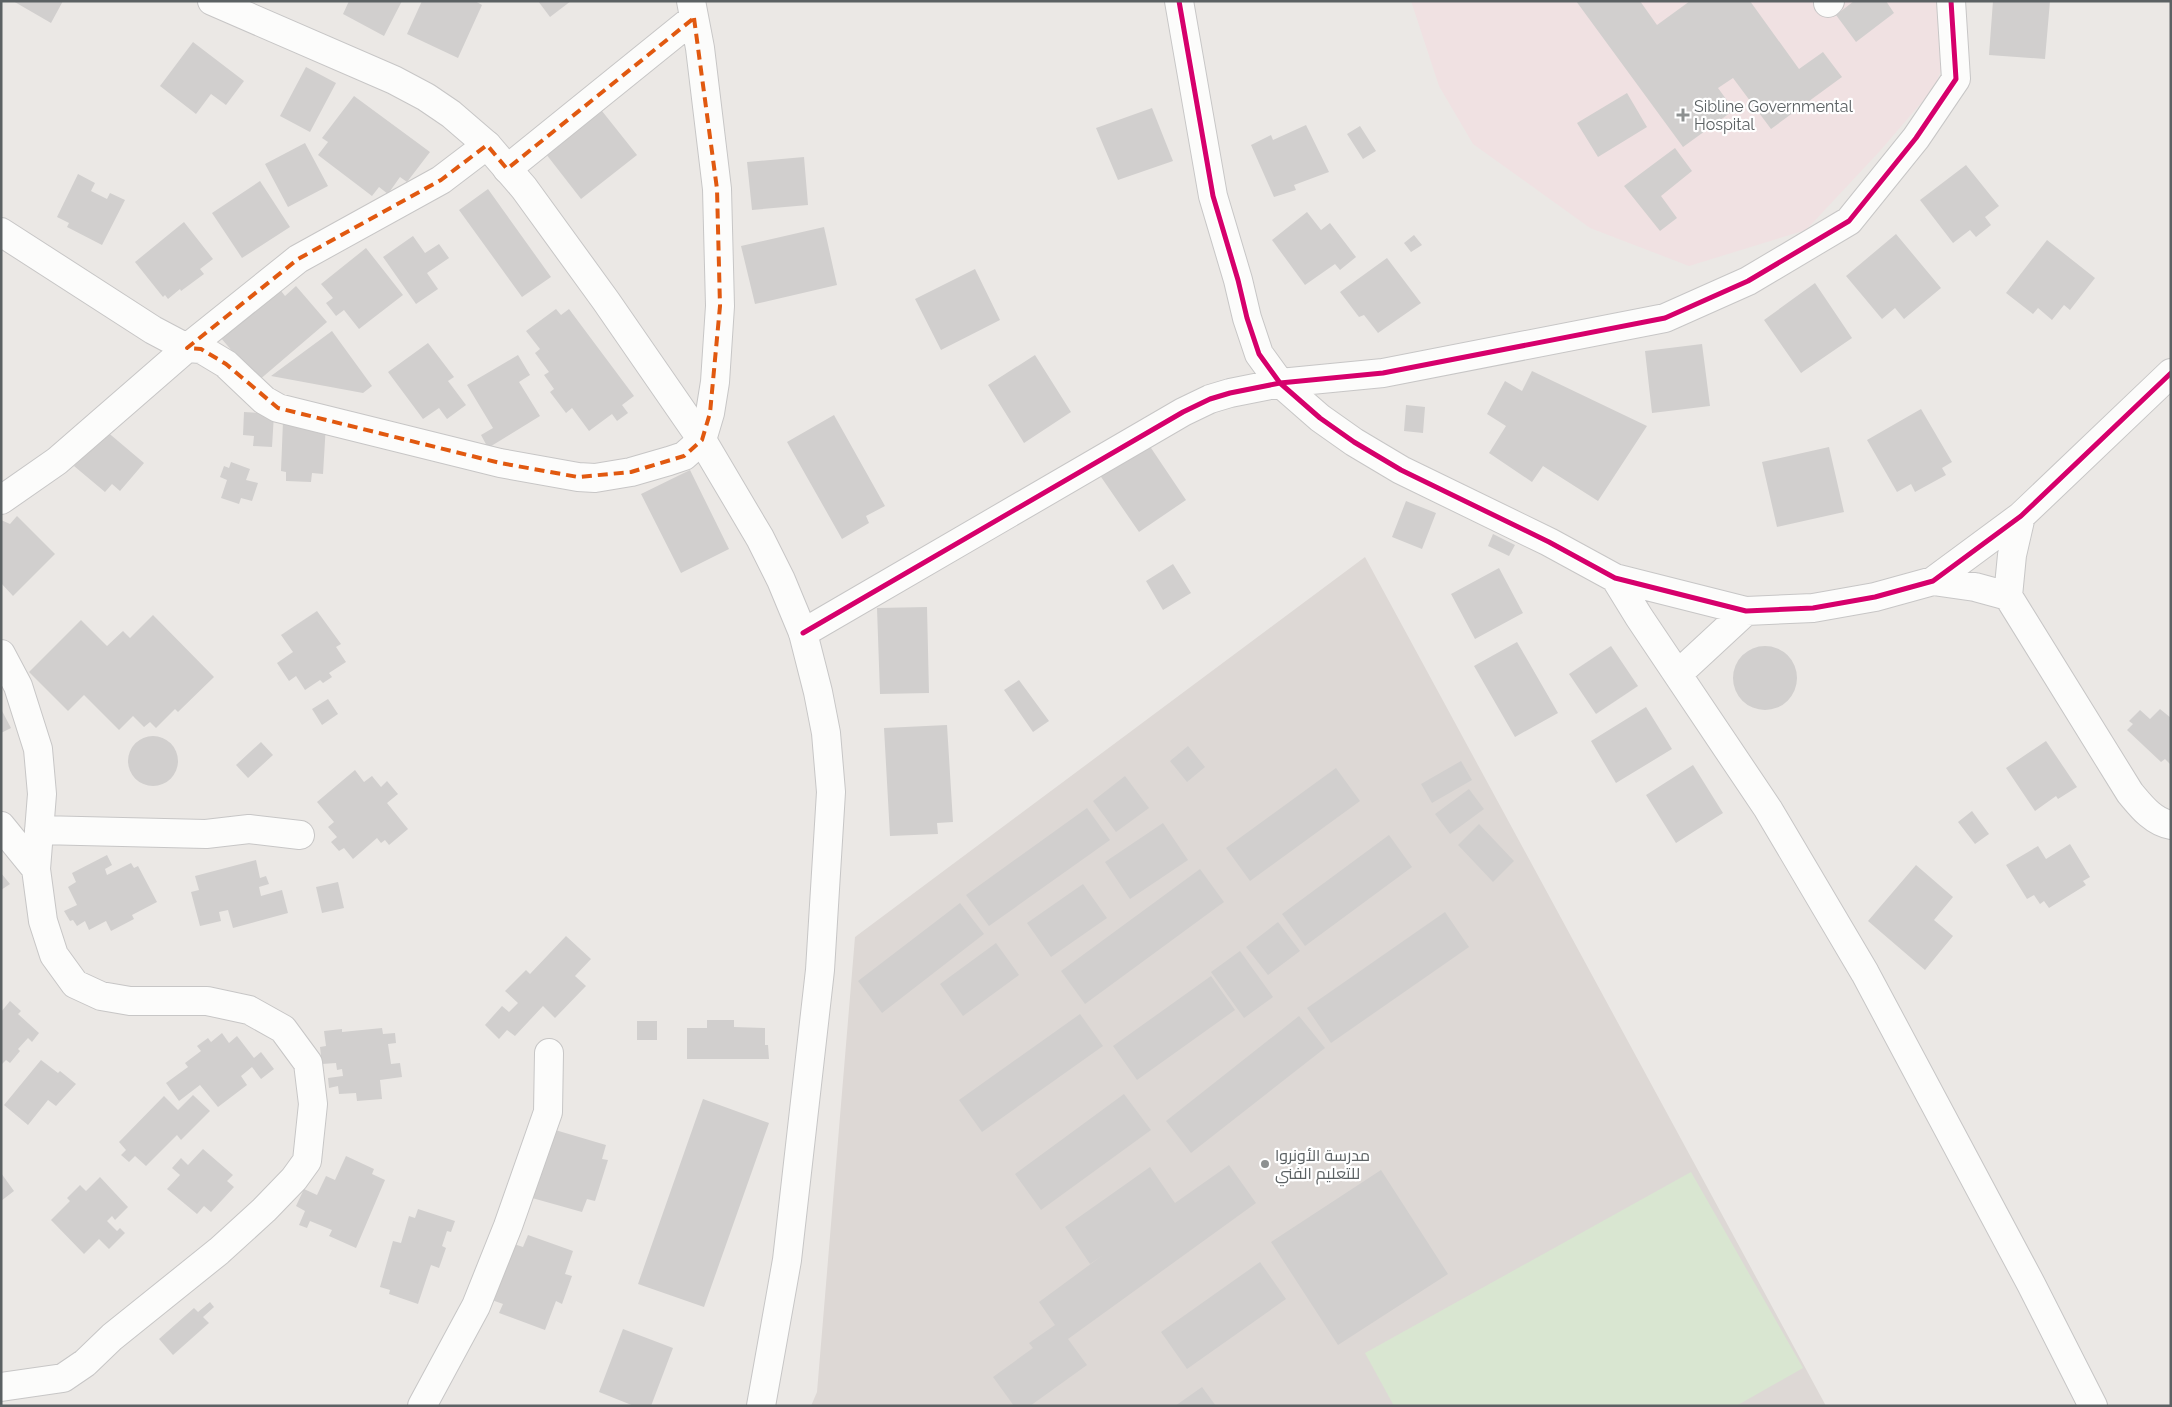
<svg xmlns="http://www.w3.org/2000/svg" width="2172" height="1407" viewBox="0 0 2172 1407" font-family="Raleway,Cairo,sans-serif">
	<style>
		.education { fill: #ddd8d5 }
		.medical { fill: #f0e1e2 }
		.green { fill: #d9e6d1 }
		.building { fill: #d1cfce }
		.lines { fill: none; stroke-linecap: round; stroke-linejoin: round }
		.street-casing { stroke: #c7c6c6; stroke-width: 30 }
		.secondary-casing { stroke: #c7c6c6; stroke-width: 30 }
		.street { stroke: #fcfcfb; stroke-width: 28 }
		.secondary { stroke: #fcfcfb; stroke-width: 28 }
		.cycleway-casing { stroke: #fff; stroke-width: 8 }
		.cycleway { stroke: #d6006c; stroke-width: 5 }
		.marked { fill: none; stroke: #e15910; stroke-width: 4; stroke-dasharray: 10 6; stroke-linejoin: round }
		.poi-dot { fill: #8d9090; stroke: #fff; stroke-width: 2 }
		.labels { text-anchor: middle; dominant-baseline: central; stroke-width: 4.5; stroke-linejoin: round; paint-order: stroke }
		.poi-label { font-size: 16px; fill: #5b6163; stroke: #fff; text-anchor: start }
	</style>
	<rect width="100%" height="100%" fill="#ebe8e5"/>
	<!-- education -->
	<path class="education" d="M 1365,557 L 1826,1406 L 811,1406 L 817,1392 L 855,937 Z"/>
	<!-- medical -->
	<path class="medical" d="M 1411,1 L 1966,1 L 1935,87 L 1879,152 L 1806,230 L 1689,266 L 1590,228 L 1473,144 L 1439,86 Z"/>
	<!-- green -->
	<path class="green" d="M 1691,1172 L 1803,1368 L 1736,1406 L 1394,1406 L 1365,1353 Z"/>
	<!-- building -->
	<path class="building" d="M 13,1 L 63,1 L 51,23 Z
		M 349,1 L 402,1 L 384,36 L 343,14 Z
		M 422,1 L 475,1 L 482,5 L 458,58 L 407,34 Z
		M 538,1 L 571,1 L 550,17 Z
		M 1576,1 L 1640,1 L 1657,25 L 1690,1 L 1750,1 L 1799,69 L 1823,52 L 1842,77 L 1771,129 L 1733,78 L 1718,88 L 1734,110 L 1683,147 Z
		M 1854,1 L 1886,1 L 1894,13 L 1856,42 L 1836,15 Z
		M 1993,1 L 2050,1 L 2045,59 L 1989,55 Z
		M 193,42 L 244,81 L 226,105 L 211,94 L 196,114 L 160,86 Z
		M 306,67 L 336,83 L 310,132 L 280,116 Z
		M 1627,93 L 1647,127 L 1598,157 L 1577,123 Z
		M 354,96 L 430,152 L 407,182 L 400,177 L 388,194 L 379,187 L 372,196 L 318,155 L 328,142 L 322,138 Z
		M 1152,108 L 1173,161 L 1118,180 L 1096,128 Z
		M 602,111 L 637,155 L 581,199 L 546,154 Z
		M 1306,125 L 1329,172 L 1294,185 L 1296,190 L 1274,197 L 1251,145 L 1271,135 L 1273,140 Z
		M 1360,126 L 1376,151 L 1363,159 L 1347,134 Z
		M 305,143 L 328,186 L 288,207 L 265,164 Z
		M 1675,148 L 1692,171 L 1661,196 L 1677,218 L 1660,231 L 1624,186 Z
		M 804,157 L 808,205 L 752,210 L 747,162 Z
		M 1966,165 L 1999,206 L 1985,217 L 1991,225 L 1976,237 L 1970,230 L 1953,243 L 1920,200 Z
		M 78,174 L 95,183 L 91,191 L 107,199 L 110,193 L 125,200 L 102,245 L 67,227 L 69,223 L 57,217 Z
		M 260,181 L 290,227 L 242,258 L 212,213 Z
		M 488,189 L 551,277 L 522,297 L 459,210 Z
		M 1307,212 L 1321,230 L 1330,223 L 1356,257 L 1340,270 L 1335,264 L 1305,285 L 1272,240 Z
		M 184,222 L 213,259 L 200,269 L 204,274 L 181,291 L 180,289 L 168,299 L 165,295 L 163,297 L 135,262 Z
		M 824,227 L 837,285 L 755,304 L 741,246 Z
		M 1896,234 L 1941,288 L 1904,319 L 1895,308 L 1882,319 L 1846,276 Z
		M 1414,235 L 1422,245 L 1411,252 L 1404,243 Z
		M 413,236 L 425,253 L 439,244 L 449,258 L 427,273 L 438,289 L 416,304 L 383,257 Z
		M 2047,240 L 2095,278 L 2070,310 L 2064,305 L 2052,320 L 2038,308 L 2033,314 L 2006,293 Z
		M 366,248 L 403,295 L 359,329 L 344,310 L 336,316 L 326,303 L 333,298 L 321,284 Z
		M 1387,258 L 1421,303 L 1378,333 L 1364,315 L 1359,317 L 1340,292 Z
		M 975,269 L 1000,320 L 941,350 L 915,299 Z
		M 1815,283 L 1852,338 L 1801,373 L 1764,320 Z
		M 276,284 L 285,296 L 296,286 L 327,322 L 258,381 L 214,330 Z
		M 556,309 L 561,315 L 569,309 L 634,396 L 622,405 L 628,413 L 617,421 L 612,414 L 589,431 L 572,408 L 566,413 L 550,392 L 554,389 L 544,375 L 549,372 L 535,353 L 540,349 L 526,331 Z
		M 332,331 L 372,386 L 363,393 L 271,376 Z
		M 428,343 L 454,377 L 448,381 L 466,405 L 447,419 L 439,408 L 423,419 L 388,372 Z
		M 1702,344 L 1710,406 L 1652,413 L 1645,351 Z
		M 518,355 L 530,375 L 519,382 L 540,416 L 488,448 L 481,435 L 493,428 L 467,385 Z
		M 1035,355 L 1071,412 L 1024,443 L 988,385 Z
		M 1532,371 L 1647,426 L 1598,501 L 1543,466 L 1532,482 L 1489,453 L 1506,426 L 1487,414 L 1505,381 L 1522,391 Z
		M 1406,405 L 1425,407 L 1423,433 L 1404,431 Z
		M 1921,409 L 1952,462 L 1942,468 L 1946,475 L 1915,492 L 1911,484 L 1897,492 L 1867,440 Z
		M 244,412 L 274,414 L 272,447 L 253,446 L 254,436 L 243,435 Z
		M 834,415 L 885,506 L 866,516 L 869,523 L 842,539 L 787,442 Z
		M 283,421 L 326,424 L 323,474 L 312,473 L 311,482 L 286,481 L 286,472 L 281,471 Z
		M 105,430 L 144,463 L 120,491 L 112,484 L 105,492 L 74,466 Z
		M 1147,442 L 1186,500 L 1139,532 L 1099,474 Z
		M 1829,447 L 1844,512 L 1777,527 L 1762,462 Z
		M 231,462 L 250,469 L 246,480 L 258,483 L 252,501 L 241,498 L 239,504 L 221,498 L 227,480 L 220,477 L 224,466 L 229,468 Z
		M 690,470 L 729,549 L 681,573 L 641,494 Z
		M 1406,501 L 1436,513 L 1422,549 L 1392,537 Z
		M 17,516 L 55,554 L 13,596 L 1,583 L 1,520 L 10,524 Z
		M 1493,534 L 1515,545 L 1509,556 L 1488,546 Z
		M 1173,564 L 1191,593 L 1163,610 L 1146,581 Z
		M 1499,568 L 1523,613 L 1475,639 L 1451,594 Z
		M 927,607 L 929,693 L 880,694 L 877,608 Z
		M 317,611 L 341,644 L 336,647 L 346,662 L 329,673 L 332,677 L 323,683 L 320,680 L 305,690 L 296,676 L 289,681 L 277,663 L 293,652 L 281,635 Z
		M 153,615 L 214,677 L 178,712 L 175,709 L 156,728 L 150,722 L 144,727 L 133,716 L 119,730 L 84,695 L 68,711 L 29,672 L 81,620 L 107,646 L 123,631 L 130,638 Z
		M 1517,642 L 1558,713 L 1515,737 L 1474,666 Z
		M 1611,646 L 1638,686 L 1596,714 L 1569,674 Z
		M1733 678a32 32 0 1 1 64 0a32 32 0 1 1-64 0Z
		M 1019,680 L 1049,721 L 1033,732 L 1004,690 Z
		M 328,699 L 338,714 L 322,725 L 312,709 Z
		M 1646,707 L 1672,749 L 1616,783 L 1591,741 Z
		M 1,709 L 11,728 L 1,733 Z
		M 2160,709 L 2171,718 L 2171,765 L 2165,759 L 2161,762 L 2127,730 L 2133,724 L 2129,721 L 2140,710 L 2150,719 Z
		M 947,725 L 953,822 L 937,823 L 938,834 L 890,836 L 884,728 Z
		M128 761a25 25 0 1 1 50 0a25 25 0 1 1-50 0Z
		M 2046,741 L 2077,787 L 2058,799 L 2056,796 L 2035,811 L 2006,768 Z
		M 261,742 L 273,755 L 248,778 L 236,765 Z
		M 1188,746 L 1205,767 L 1187,782 L 1170,761 Z
		M 1461,761 L 1472,780 L 1432,803 L 1421,784 Z
		M 1693,765 L 1723,813 L 1676,843 L 1646,795 Z
		M 1336,768 L 1360,801 L 1250,881 L 1226,848 Z
		M 355,770 L 364,782 L 372,776 L 381,787 L 387,781 L 398,794 L 387,803 L 408,829 L 389,845 L 385,840 L 381,843 L 377,838 L 353,859 L 344,848 L 339,851 L 331,842 L 337,837 L 328,827 L 334,822 L 317,802 Z
		M 1125,776 L 1149,808 L 1116,832 L 1093,801 Z
		M 1469,789 L 1484,809 L 1450,834 L 1435,814 Z
		M 1087,808 L 1110,840 L 989,926 L 966,895 Z
		M 1972,811 L 1989,834 L 1975,844 L 1958,822 Z
		M 1163,823 L 1188,860 L 1130,899 L 1105,862 Z
		M 1479,824 L 1514,861 L 1493,882 L 1458,845 Z
		M 1389,835 L 1412,867 L 1305,946 L 1282,914 Z
		M 2070,844 L 2090,877 L 2083,881 L 2086,885 L 2049,908 L 2044,901 L 2040,904 L 2034,895 L 2027,899 L 2006,865 L 2038,846 L 2046,859 Z
		M 107,855 L 112,865 L 105,869 L 107,875 L 131,863 L 134,868 L 138,866 L 157,902 L 132,915 L 134,919 L 111,931 L 106,921 L 89,930 L 85,921 L 77,926 L 73,920 L 70,921 L 64,911 L 77,905 L 68,887 L 76,882 L 72,873 Z
		M 256,860 L 260,878 L 266,876 L 269,884 L 259,887 L 261,896 L 282,890 L 288,913 L 233,928 L 228,910 L 219,912 L 221,921 L 200,926 L 191,892 L 199,890 L 195,876 Z
		M 1916,865 L 1953,897 L 1934,920 L 1953,936 L 1925,970 L 1868,921 Z
		M 1200,869 L 1224,902 L 1085,1004 L 1061,971 Z
		M 1,873 L 10,884 L 1,890 Z
		M 338,882 L 344,908 L 322,913 L 316,887 Z
		M 1083,884 L 1107,918 L 1051,957 L 1027,923 Z
		M 960,903 L 984,934 L 882,1013 L 858,981 Z
		M 1445,912 L 1469,947 L 1331,1043 L 1307,1008 Z
		M 1278,922 L 1300,951 L 1268,975 L 1246,947 Z
		M 566,936 L 591,959 L 575,976 L 586,986 L 555,1018 L 543,1006 L 515,1036 L 507,1030 L 499,1039 L 485,1025 L 502,1006 L 509,1012 L 518,1003 L 505,991 L 526,970 L 530,974 Z
		M 996,943 L 1019,975 L 963,1016 L 940,984 Z
		M 1240,951 L 1273,997 L 1244,1018 L 1211,972 Z
		M 1211,976 L 1235,1010 L 1137,1080 L 1113,1046 Z
		M 10,1001 L 21,1011 L 18,1014 L 39,1033 L 32,1042 L 28,1038 L 18,1049 L 20,1051 L 10,1063 L 6,1060 L 1,1065 L 1,1012 Z
		M 1080,1014 L 1103,1046 L 982,1132 L 959,1100 Z
		M 1299,1016 L 1325,1048 L 1191,1153 L 1166,1121 Z
		M 707,1020 L 734,1020 L 734,1027 L 765,1028 L 765,1045 L 768,1045 L 769,1059 L 687,1059 L 687,1028 L 707,1028 Z
		M 637,1021 L 657,1021 L 657,1040 L 637,1040 Z
		M 382,1028 L 383,1034 L 395,1033 L 396,1043 L 388,1044 L 391,1064 L 400,1063 L 402,1077 L 380,1080 L 382,1099 L 357,1101 L 356,1093 L 339,1094 L 338,1086 L 329,1088 L 328,1078 L 343,1076 L 342,1069 L 337,1070 L 336,1063 L 322,1064 L 320,1047 L 326,1046 L 324,1031 L 342,1029 L 342,1032 Z
		M 222,1033 L 229,1043 L 237,1036 L 254,1058 L 261,1052 L 274,1069 L 261,1079 L 252,1067 L 241,1076 L 247,1085 L 218,1107 L 200,1085 L 179,1101 L 166,1083 L 188,1067 L 185,1063 L 201,1051 L 197,1046 L 208,1038 L 211,1042 Z
		M 41,1060 L 58,1073 L 60,1071 L 76,1084 L 56,1106 L 48,1100 L 28,1125 L 4,1105 Z
		M 1124,1094 L 1151,1130 L 1041,1210 L 1015,1174 Z
		M 193,1095 L 210,1111 L 181,1140 L 177,1135 L 146,1166 L 135,1156 L 129,1162 L 121,1155 L 126,1150 L 119,1142 L 164,1096 L 178,1110 Z
		M 703,1099 L 769,1123 L 704,1307 L 638,1284 Z
		M 545,1127 L 606,1145 L 602,1159 L 608,1160 L 595,1201 L 587,1199 L 582,1212 L 525,1196 Z
		M 203,1149 L 233,1175 L 227,1181 L 234,1187 L 211,1212 L 204,1206 L 197,1214 L 167,1189 L 180,1175 L 172,1168 L 181,1158 L 188,1165 Z
		M 346,1156 L 374,1169 L 372,1174 L 385,1180 L 356,1248 L 329,1236 L 332,1230 L 310,1221 L 307,1228 L 299,1225 L 305,1211 L 296,1206 L 304,1189 L 317,1195 L 326,1176 L 335,1180 Z
		M 1229,1165 L 1256,1203 L 1068,1339 L 1087,1365 L 1030,1406 L 1014,1406 L 993,1377 L 1033,1348 L 1029,1343 L 1055,1325 L 1039,1302 L 1103,1255 L 1090,1264 L 1065,1227 L 1150,1167 L 1175,1203 Z
		M 1381,1170 L 1448,1274 L 1338,1345 L 1271,1242 Z
		M 1,1173 L 14,1191 L 1,1201 Z
		M 100,1177 L 128,1207 L 115,1220 L 112,1216 L 107,1221 L 117,1231 L 120,1228 L 125,1233 L 109,1249 L 99,1239 L 84,1254 L 51,1220 L 70,1201 L 67,1198 L 80,1185 L 86,1191 Z
		M 418,1209 L 455,1221 L 451,1232 L 447,1231 L 442,1246 L 446,1248 L 439,1268 L 431,1265 L 418,1304 L 389,1294 L 390,1290 L 380,1287 L 393,1241 L 401,1243 L 409,1216 L 415,1218 Z
		M 528,1235 L 573,1251 L 565,1274 L 572,1276 L 562,1304 L 556,1301 L 545,1330 L 499,1313 L 503,1304 L 489,1299 L 495,1280 L 501,1282 L 503,1277 L 499,1276 L 511,1243 L 523,1247 Z
		M 1260,1262 L 1286,1299 L 1187,1369 L 1161,1332 Z
		M 210,1302 L 214,1307 L 203,1317 L 209,1323 L 173,1355 L 159,1339 L 194,1308 L 198,1312 Z
		M 623,1329 L 673,1348 L 651,1406 L 634,1406 L 599,1392 Z
		M 1202,1387 L 1216,1406 L 1175,1406 Z"/>
	<g class="lines">
		<!-- street casing -->
		<g class="street-casing">
			<path id="street" d="M 1179,1 L 1213,196 L 1238,280 L 1247,318 L 1259,354 L 1280,383 L 1320,418 L 1354,442 L 1401,470 L 1549,542 L 1615,578 L 1746,611 L 1813,608 L 1875,597 L 1933,581 L 2021,516 L 2171,373
				M 1828,3 L 1830,1
				M 507,169 L 694,18
				M 1,232 L 153,330 L 187,348 L 201,349 L 226,364 L 264,400 L 278,408 L 500,463 L 578,477 L 595,478 L 631,472 L 669,461 L 684,456 L 702,440 L 710,413 L 715,382 L 720,306 L 717,189 L 700,48 L 691,1
				M 1,500 L 57,461 L 187,348 L 298,259 L 441,180 L 487,145
				M 1615,578 L 1639,617 L 1768,809 L 1865,973 L 2031,1284 L 2093,1406
				M 1933,581 L 1975,587 L 2008,596 L 2130,793 C 2141,806 2153,822 2171,825
				M 2008,596 L 2012,555 L 2021,516
				M 803,633 L 1183,412 L 1210,399 L 1230,393 L 1280,383 L 1383,373 L 1665,318 L 1748,281 L 1849,221 L 1916,138 L 1956,79 L 1951,1
				M 1,654 L 18,686 L 38,749 L 42,794 L 36,869 L 43,921 L 54,955 L 75,984 L 101,996 L 130,1001 L 207,1001 L 249,1010 L 283,1029 L 308,1063 L 313,1104 L 307,1161 L 294,1179 L 264,1210 L 219,1251 L 112,1337 L 85,1363 L 63,1378 L 1,1387
				M 1678,674 L 1746,611
				M 1,826 L 36,869
				M 39,830 L 206,834 L 249,829 L 300,835
				M 422,1406 L 476,1306 L 508,1226 L 548,1112 L 549,1053"/>
		</g>
		<!-- secondary casing -->
		<g class="secondary-casing">
			<path id="secondary" d="M 212,1 L 394,80 L 426,97 L 451,114 L 487,145 L 524,188 L 606,301 L 702,440 L 760,538 L 781,580 L 803,633 L 818,692 L 826,733 L 831,792 L 820,970 L 787,1260 L 761,1406"/>
		</g>
		<!-- street -->
		<use href="#street" class="street"/>
		<!-- secondary -->
		<use href="#secondary" class="secondary"/>
		<!-- cycleway casing -->
		<g class="cycleway-casing">
			<path id="cycleway" d="M 1179,1 L 1213,196 L 1238,280 L 1247,318 L 1259,354 L 1280,383 L 1320,418 L 1354,442 L 1401,470 L 1549,542 L 1615,578 L 1746,611 L 1813,608 L 1875,597 L 1933,581 L 2021,516 L 2171,373
				M 803,633 L 1183,412 L 1210,399 L 1230,393 L 1280,383 L 1383,373 L 1665,318 L 1748,281 L 1849,221 L 1916,138 L 1956,79 L 1951,1"/>
		</g>
		<!-- cycleway -->
		<use href="#cycleway" class="cycleway"/>
	</g>
	<!-- marked area -->
	<path class="marked" d="M 694,18 L 717,189 L 720,306 L 710,413 L 702,440 L 684,456 L 631,472 L 578,477 L 500,463 L 278,408 L 226,364 L 201,349 L 187,348 L 298,259 L 441,180 L 487,145 L 507,169 Z"/>
	<!-- markers -->
	<g class="poi-dot">
		<path d="M1680.5 107.5h5v5h5v5h-5v5h-5v-5h-5v-5h5z"/>
		<circle cx="1265" cy="1164" r="5"/>
	</g>
	<g class="labels">
		<!-- poi labels -->
		<g class="poi-label">
			<text x="1694" y="106">Sibline Governmental<tspan x="1694" dy="18">Hospital</tspan></text>
			<text x="1275" y="1155">مدرسة الأونروا<tspan x="1275" dy="18">للتعليم الفني</tspan></text>
		</g>
	</g>
	<!-- border -->
	<rect width="2172" height="1407" fill="none" stroke="#5b6163" stroke-width="5"/>
</svg>
